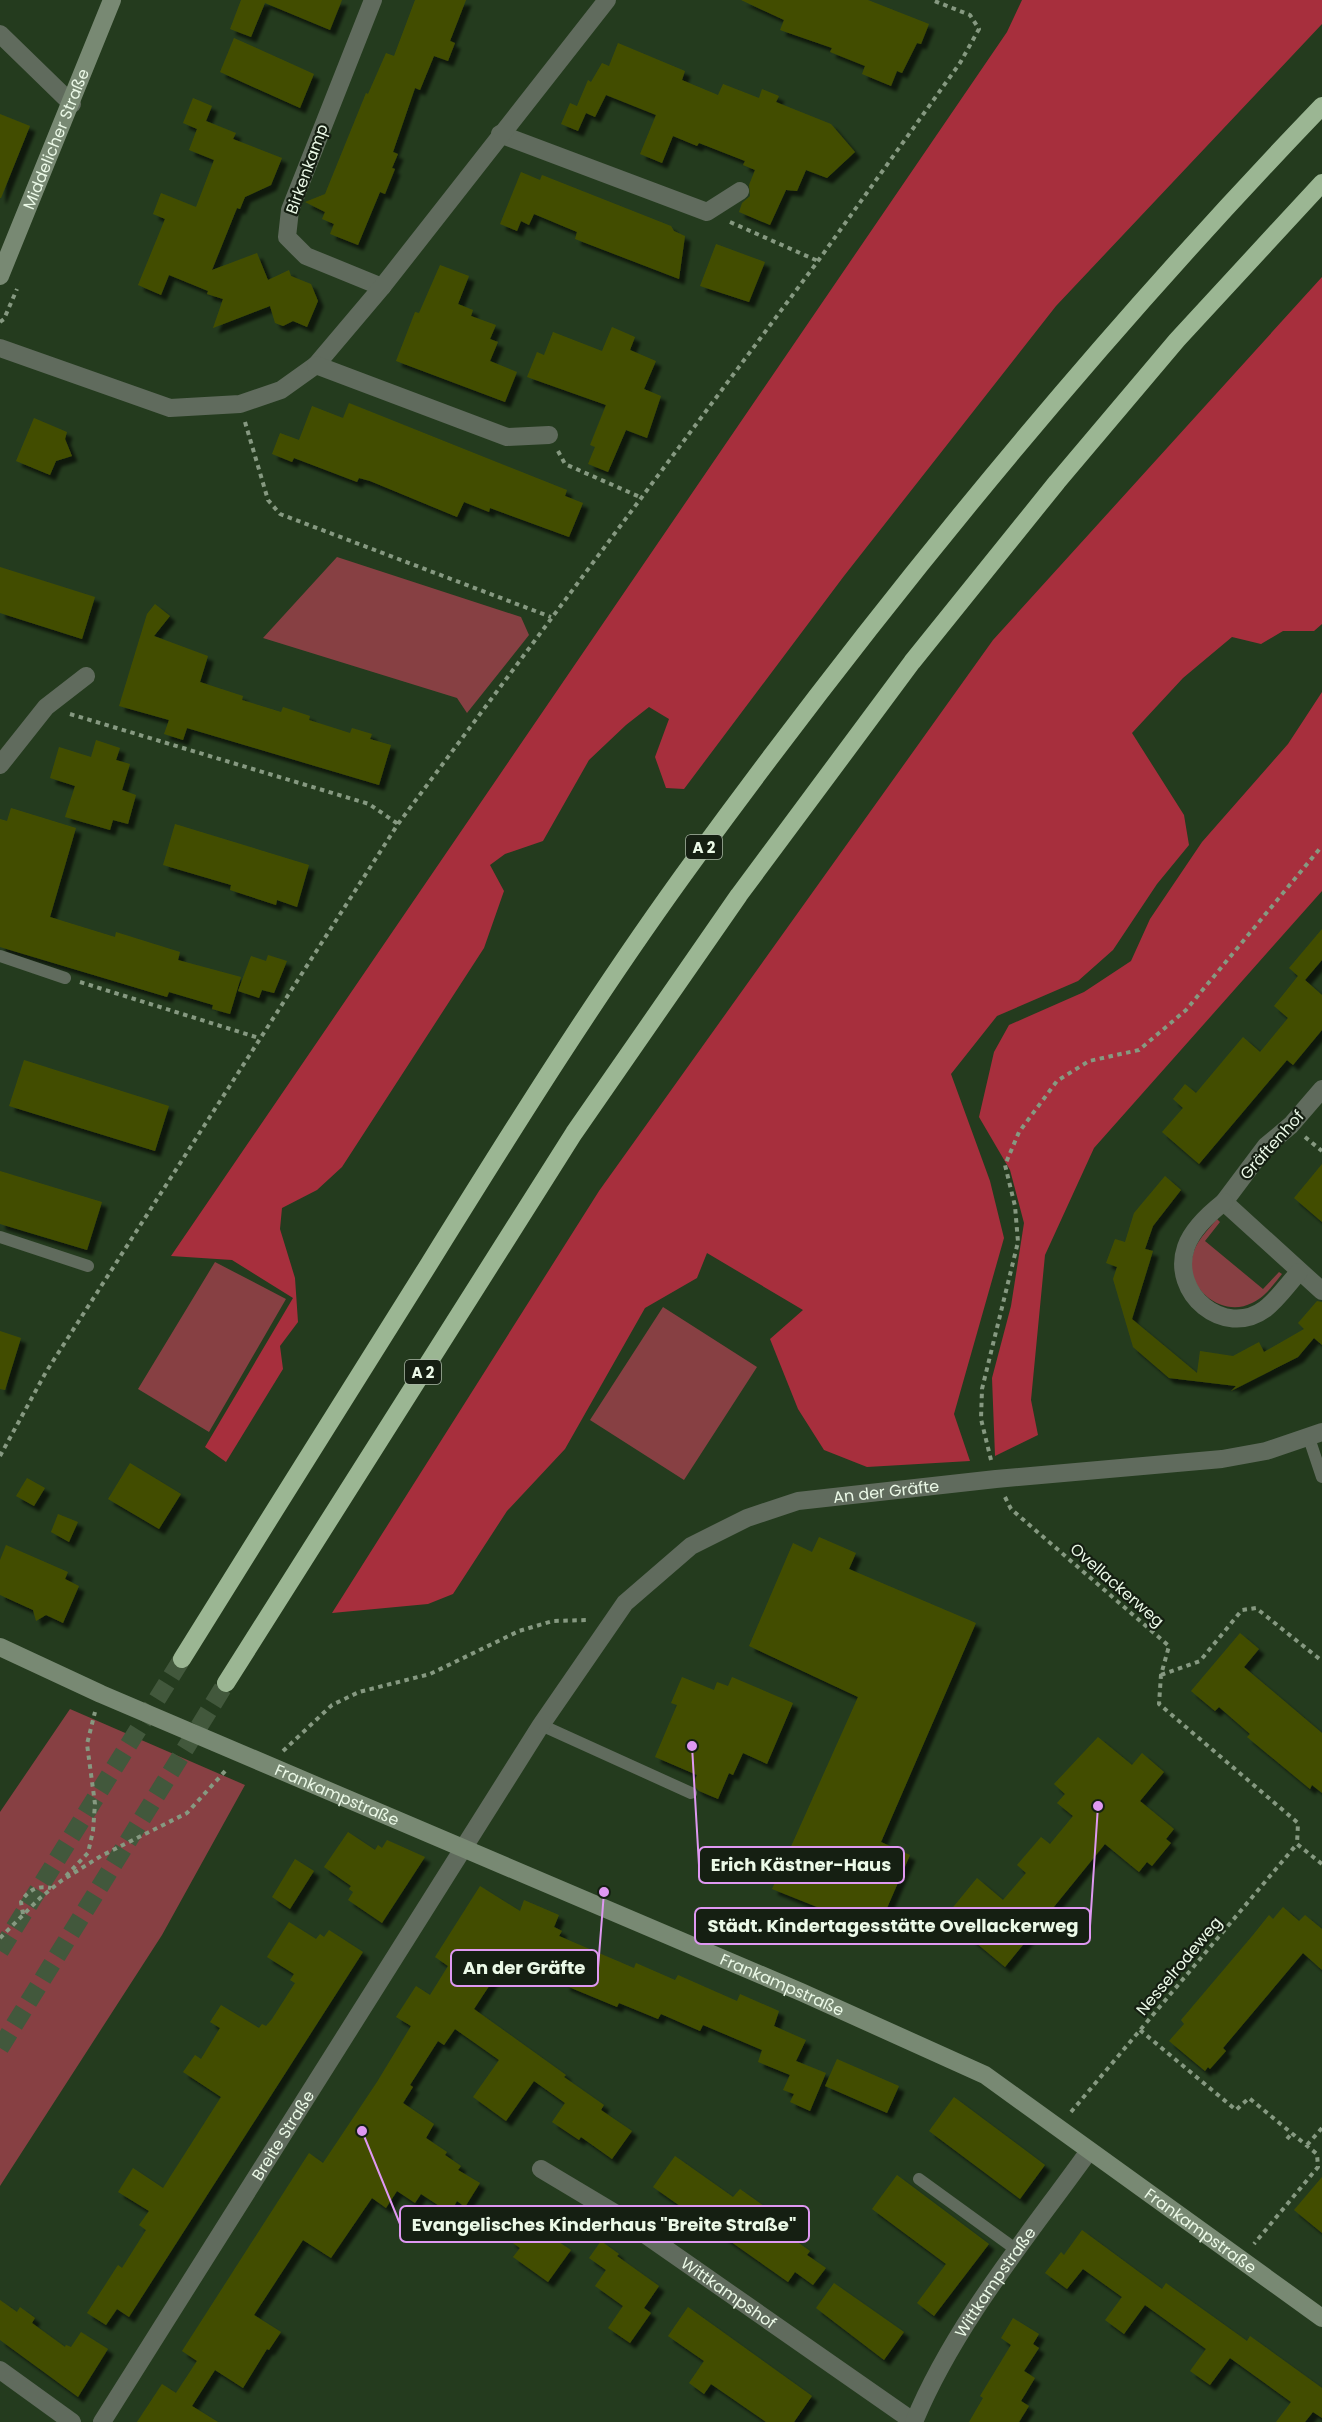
<svg xmlns="http://www.w3.org/2000/svg" width="1322" height="2422" viewBox="0 0 1322 2422" font-family="Poppins,sans-serif">
	<style>
		.green { fill: #874043 }
		.forest { fill: #a72f3d }
		.building { fill: #434e01; filter: url(#shadow) }
		.lines { fill: none; stroke-linecap: round; stroke-linejoin: round }
		.highway-tunnel { stroke: #42583c; stroke-width: 18; stroke-dasharray: 18 9; stroke-linecap: butt }
		.path { stroke: #869981; stroke-width: 4; stroke-dasharray: 4.5 4.5; stroke-linecap: butt }
		.lane { stroke: #606b5d; stroke-width: 12 }
		.street { stroke: #606b5d; stroke-width: 18 }
		.secondary { stroke: #788973; stroke-width: 18 }
		.highway { stroke: #9bb693; stroke-width: 18 }
		.labels { text-anchor: middle; dominant-baseline: central; stroke-width: 4.5; stroke-linejoin: round; paint-order: stroke }
		.shield { fill: #151f12; stroke: #abb8a7; stroke-width: 1.5 }
		.shield-label { font-size: 15px; font-weight: bold; fill: #ebf9e7 }
		.street-label { font-size: 16px; fill: #ebf9e7; stroke: #151f12 }
		.leader { fill: none; stroke: #df98f2; stroke-width: 2 }
		.callout-dot { fill: #df98f2; stroke: #151f12; stroke-width: 2 }
		.callout { fill: #151f12; stroke: #df98f2; stroke-width: 2 }
		.callout-label { font-size: 18px; text-anchor: middle; font-weight: bold; fill: #ebf9e7 }
	</style>
	<defs>
		<filter id="shadow"><feDropShadow dx="5.5" dy="5.5" stdDeviation="1.5" flood-color="#0009"/></filter>
	</defs>
	<rect width="100%" height="100%" fill="#243b1e"/>
	<!-- green -->
	<path class="green" d="M 337,557 L 521,617 L 529,635 L 467,713 L 457,698 L 263,638 Z
		M 1217,1219 L 1220,1222 L 1205,1241 L 1263,1289 L 1279,1272 L 1282,1274 C 1273,1285 1265,1297 1252,1303 C 1223,1318 1186,1290 1192,1258 C 1195,1242 1207,1231 1217,1219 Z
		M 215,1262 L 286,1299 L 209,1432 L 138,1389 Z
		M 663,1307 L 757,1367 L 684,1480 L 590,1420 Z
		M 70,1709 L 245,1785 L 162,1935 L 0,2186 L 0,1812 Z"/>
	<!-- forest -->
	<path class="forest" d="M 1022,0 L 1322,0 L 1322,24 L 1056,306 L 844,576 L 684,789 L 666,788 L 655,757 L 669,719 L 649,707 L 626,725 L 589,760 L 543,841 L 505,854 L 490,865 L 504,891 L 484,948 L 342,1167 L 317,1190 L 282,1208 L 280,1229 L 295,1278 L 298,1322 L 280,1346 L 283,1369 L 226,1462 L 205,1447 L 293,1298 L 232,1260 L 171,1256 L 1007,32 Z
		M 1322,277 L 1322,624 L 1314,631 L 1283,631 L 1261,644 L 1232,637 L 1183,678 L 1132,733 L 1184,815 L 1189,845 L 1157,884 L 1113,950 L 1078,981 L 997,1016 L 951,1074 L 990,1181 L 1004,1238 L 954,1414 L 970,1461 L 867,1467 L 824,1450 L 798,1409 L 770,1339 L 803,1310 L 707,1253 L 697,1278 L 645,1308 L 565,1449 L 507,1511 L 453,1594 L 428,1604 L 332,1613 L 599,1191 L 993,640 Z
		M 1322,692 L 1322,891 L 1094,1148 L 1045,1255 L 1031,1400 L 1038,1435 L 995,1456 L 992,1378 L 1011,1306 L 1024,1223 L 1010,1170 L 979,1117 L 994,1052 L 1009,1025 L 1084,992 L 1131,961 L 1150,919 L 1202,842 L 1288,744 Z"/>
	<!-- building -->
	<path class="building" d="M 241,0 L 342,0 L 330,30 L 265,3 L 251,37 L 230,29 Z
		M 415,0 L 466,0 L 450,41 L 455,43 L 448,61 L 434,56 L 420,90 L 415,88 L 393,152 L 398,154 L 392,168 L 395,169 L 385,194 L 380,192 L 358,245 L 330,234 L 334,224 L 322,219 L 325,212 L 305,202 L 325,194 L 366,93 L 368,94 L 386,53 L 394,56 Z
		M 741,0 L 868,0 L 929,24 L 921,44 L 917,43 L 902,73 L 897,71 L 891,86 L 862,74 L 865,66 L 830,52 L 832,48 L 780,30 L 784,20 Z
		M 234,38 L 314,74 L 300,108 L 220,72 Z
		M 618,43 L 685,71 L 682,80 L 718,95 L 723,84 L 759,98 L 762,89 L 779,96 L 776,102 L 831,124 L 855,152 L 827,178 L 806,170 L 797,191 L 786,190 L 770,225 L 739,212 L 742,203 L 750,196 L 749,185 L 755,170 L 743,165 L 745,161 L 699,143 L 697,146 L 673,136 L 662,163 L 640,154 L 656,115 L 606,95 L 595,117 L 586,113 L 578,131 L 561,124 L 570,103 L 577,106 L 588,80 L 591,82 L 602,63 L 609,66 Z
		M 193,98 L 212,106 L 206,121 L 236,133 L 233,139 L 282,158 L 271,185 L 245,197 L 240,209 L 237,208 L 212,270 L 257,253 L 268,280 L 289,270 L 291,276 L 311,284 L 318,301 L 307,327 L 293,321 L 283,326 L 275,323 L 270,306 L 213,328 L 223,299 L 207,294 L 208,291 L 169,275 L 161,295 L 138,285 L 165,219 L 153,214 L 161,193 L 196,207 L 214,160 L 189,150 L 197,129 L 183,123 Z
		M 0,114 L 30,126 L 1,198 L 0,198 Z
		M 521,172 L 540,180 L 542,175 L 671,226 L 674,231 L 685,236 L 679,279 L 575,239 L 577,232 L 534,214 L 529,225 L 521,221 L 517,231 L 500,224 Z
		M 716,244 L 765,262 L 749,302 L 700,286 Z
		M 440,265 L 469,276 L 458,304 L 473,310 L 471,316 L 496,325 L 490,339 L 498,342 L 490,361 L 517,372 L 505,402 L 396,361 L 415,312 L 419,313 Z
		M 612,327 L 635,337 L 630,350 L 656,361 L 644,389 L 661,396 L 647,438 L 626,430 L 608,472 L 588,464 L 595,447 L 590,445 L 606,405 L 527,377 L 537,352 L 544,355 L 553,332 L 602,351 Z
		M 349,403 L 567,490 L 565,496 L 583,503 L 569,537 L 490,508 L 489,512 L 464,502 L 457,517 L 370,481 L 359,478 L 357,482 L 294,458 L 292,462 L 272,454 L 280,433 L 299,440 L 312,406 L 343,418 Z
		M 34,418 L 67,432 L 65,439 L 72,456 L 56,461 L 50,475 L 16,461 Z
		M 0,567 L 95,597 L 82,639 L 0,613 Z
		M 155,604 L 170,616 L 154,636 L 208,656 L 200,682 L 243,696 L 242,700 L 281,712 L 283,707 L 310,716 L 309,720 L 328,726 L 350,733 L 352,728 L 372,734 L 370,739 L 391,745 L 379,785 L 187,728 L 183,740 L 164,734 L 169,720 L 119,706 L 147,614 Z
		M 96,740 L 120,748 L 116,760 L 130,764 L 122,790 L 136,795 L 128,824 L 113,820 L 110,830 L 65,817 L 75,786 L 50,778 L 59,747 L 91,757 Z
		M 11,808 L 76,828 L 50,917 L 115,937 L 116,932 L 180,952 L 178,960 L 241,977 L 230,1014 L 212,1009 L 213,1005 L 169,992 L 167,997 L 0,947 L 0,819 L 7,821 Z
		M 175,824 L 309,865 L 297,907 L 277,900 L 276,905 L 230,890 L 231,885 L 163,865 Z
		M 1322,929 L 1322,960 L 1305,980 L 1322,995 L 1322,1030 L 1293,1065 L 1287,1060 L 1199,1164 L 1162,1132 L 1183,1108 L 1173,1099 L 1185,1084 L 1196,1093 L 1243,1037 L 1260,1052 L 1288,1018 L 1274,1006 L 1298,976 L 1289,968 Z
		M 268,955 L 287,961 L 274,993 L 262,990 L 259,998 L 238,991 L 251,956 L 266,961 Z
		M 24,1060 L 169,1106 L 155,1151 L 9,1106 Z
		M 1322,1164 L 1322,1222 L 1294,1198 Z
		M 0,1171 L 102,1202 L 87,1250 L 0,1224 Z
		M 1165,1176 L 1181,1190 L 1153,1226 L 1145,1249 L 1153,1251 L 1132,1319 L 1197,1373 L 1200,1351 L 1233,1356 L 1259,1342 L 1264,1352 L 1304,1329 L 1298,1323 L 1317,1301 L 1322,1302 L 1322,1345 L 1314,1338 L 1298,1357 L 1231,1391 L 1236,1386 L 1169,1378 L 1133,1347 L 1113,1279 L 1117,1267 L 1106,1263 L 1115,1239 L 1125,1242 L 1134,1213 Z
		M 0,1331 L 21,1338 L 5,1390 L 0,1389 Z
		M 130,1463 L 181,1494 L 159,1529 L 108,1499 Z
		M 27,1478 L 45,1488 L 34,1506 L 16,1496 Z
		M 58,1514 L 78,1522 L 69,1542 L 51,1532 Z
		M 819,1537 L 856,1553 L 849,1569 L 976,1623 L 881,1842 L 910,1855 L 877,1931 L 772,1889 L 858,1697 L 749,1646 L 793,1543 L 812,1552 Z
		M 6,1545 L 68,1572 L 65,1579 L 79,1586 L 63,1623 L 46,1615 L 36,1621 L 33,1610 L 0,1595 L 0,1560 Z
		M 1240,1633 L 1259,1649 L 1244,1667 L 1322,1733 L 1322,1793 L 1312,1785 L 1310,1789 L 1247,1737 L 1250,1734 L 1219,1707 L 1215,1711 L 1191,1691 Z
		M 682,1677 L 714,1690 L 717,1682 L 728,1686 L 732,1677 L 793,1703 L 767,1764 L 743,1753 L 733,1775 L 729,1773 L 718,1799 L 699,1791 L 693,1785 L 697,1775 L 655,1757 L 677,1705 L 671,1703 Z
		M 1098,1737 L 1132,1765 L 1142,1753 L 1164,1772 L 1140,1801 L 1174,1829 L 1166,1839 L 1171,1843 L 1152,1866 L 1147,1862 L 1139,1872 L 1105,1844 L 1005,1967 L 945,1917 L 977,1878 L 1003,1900 L 1026,1873 L 1017,1865 L 1041,1837 L 1050,1844 L 1073,1816 L 1057,1803 L 1065,1794 L 1054,1784 Z
		M 348,1832 L 375,1850 L 378,1845 L 382,1848 L 387,1840 L 425,1857 L 382,1923 L 348,1900 L 353,1892 L 349,1889 L 351,1886 L 324,1867 Z
		M 295,1859 L 314,1871 L 290,1909 L 272,1897 Z
		M 480,1886 L 520,1911 L 524,1900 L 559,1915 L 554,1927 L 562,1931 L 559,1936 L 634,1968 L 636,1963 L 675,1980 L 678,1975 L 737,2001 L 740,1994 L 779,2011 L 774,2026 L 806,2040 L 796,2061 L 826,2073 L 810,2111 L 790,2102 L 794,2094 L 783,2090 L 794,2066 L 790,2075 L 758,2062 L 762,2050 L 703,2025 L 700,2031 L 661,2014 L 658,2019 L 619,2003 L 617,2007 L 564,1985 L 571,1970 L 528,1952 L 525,1958 L 512,1951 L 474,2009 L 566,2075 L 564,2077 L 604,2105 L 601,2110 L 632,2131 L 612,2159 L 581,2137 L 579,2140 L 552,2122 L 565,2103 L 534,2081 L 506,2121 L 473,2097 L 499,2060 L 455,2029 L 444,2045 L 438,2041 L 410,2085 L 413,2087 L 403,2103 L 434,2124 L 426,2138 L 447,2152 L 445,2155 L 461,2166 L 458,2170 L 480,2183 L 465,2207 L 457,2201 L 450,2213 L 421,2194 L 415,2203 L 397,2191 L 386,2208 L 372,2198 L 331,2258 L 303,2240 L 254,2315 L 281,2332 L 269,2350 L 267,2349 L 243,2388 L 215,2370 L 192,2406 L 218,2422 L 137,2422 L 162,2384 L 176,2393 L 197,2361 L 182,2351 L 309,2153 L 323,2163 L 377,2082 L 411,2026 L 396,2017 L 416,1986 L 430,1995 L 448,1966 L 435,1957 Z
		M 1283,1907 L 1299,1921 L 1305,1915 L 1322,1929 L 1322,1970 L 1303,1953 L 1223,2048 L 1226,2051 L 1210,2069 L 1208,2067 L 1205,2071 L 1169,2041 L 1184,2024 L 1181,2020 L 1253,1935 L 1269,1915 L 1273,1919 Z
		M 289,1922 L 316,1939 L 320,1934 L 324,1937 L 329,1930 L 363,1952 L 129,2317 L 117,2309 L 106,2325 L 87,2313 L 118,2265 L 122,2268 L 146,2230 L 139,2225 L 149,2211 L 118,2192 L 133,2168 L 163,2188 L 221,2097 L 183,2072 L 195,2055 L 201,2059 L 220,2028 L 210,2022 L 221,2005 L 259,2028 L 262,2024 L 266,2026 L 272,2019 L 295,1983 L 290,1980 L 294,1974 L 267,1957 Z
		M 837,2059 L 899,2086 L 887,2113 L 825,2086 Z
		M 954,2097 L 1045,2165 L 1020,2199 L 929,2131 Z
		M 675,2156 L 733,2197 L 740,2189 L 778,2216 L 772,2224 L 810,2251 L 807,2255 L 826,2268 L 813,2285 L 795,2272 L 788,2282 L 653,2187 Z
		M 897,2175 L 989,2244 L 934,2316 L 917,2303 L 946,2264 L 872,2209 Z
		M 1322,2177 L 1322,2233 L 1294,2210 Z
		M 516,2214 L 571,2250 L 548,2282 L 513,2257 L 520,2248 L 510,2241 L 513,2237 L 504,2231 Z
		M 1082,2230 L 1162,2289 L 1166,2283 L 1247,2341 L 1250,2336 L 1322,2388 L 1322,2418 L 1313,2412 L 1305,2422 L 1276,2422 L 1291,2402 L 1230,2358 L 1210,2385 L 1190,2371 L 1206,2349 L 1145,2305 L 1124,2334 L 1105,2320 L 1122,2297 L 1083,2269 L 1067,2289 L 1045,2273 L 1061,2252 L 1064,2255 Z
		M 601,2241 L 619,2254 L 617,2256 L 659,2286 L 644,2308 L 651,2313 L 630,2343 L 608,2328 L 623,2306 L 595,2286 L 606,2270 L 589,2258 Z
		M 834,2283 L 904,2332 L 884,2360 L 816,2308 Z
		M 0,2300 L 17,2312 L 20,2307 L 35,2318 L 32,2323 L 65,2347 L 66,2345 L 71,2347 L 81,2332 L 108,2349 L 78,2397 L 0,2340 Z
		M 688,2307 L 812,2396 L 794,2422 L 766,2422 L 711,2384 L 704,2394 L 689,2383 L 704,2361 L 668,2336 Z
		M 1013,2318 L 1039,2334 L 1033,2344 L 1039,2348 L 1024,2371 L 1035,2378 L 1021,2401 L 1029,2406 L 1019,2422 L 969,2422 L 983,2398 L 980,2396 L 1011,2345 L 1001,2338 Z"/>
	<g class="lines">
		<!-- highway-tunnel -->
		<path class="highway-tunnel" d="M 0,1951 L 182,1659
			M 0,2048 L 226,1683"/>
		<!-- path -->
		<path class="path" d="M 730,222 L 818,261
			M 0,322 L 4,319 L 17,289
			M 245,422 L 268,500 L 280,514 L 551,617
			M 558,451 L 565,464 L 640,497
			M 70,714 L 369,804 L 398,824
			M 80,982 L 259,1038
			M 1305,1137 L 1322,1151
			M 0,1456 L 46,1372 L 398,824 L 818,261 L 960,63 L 979,29 L 970,15 L 932,0
			M 991,1460 L 981,1419 L 982,1389 L 1018,1242 L 1015,1206 L 1005,1165 L 1019,1132 L 1057,1081 L 1089,1061 L 1139,1050 L 1186,1010 L 1322,846
			M 1005,1497 L 1011,1509 L 1169,1646 L 1161,1675 L 1159,1704 L 1298,1823 L 1297,1844
			M 1161,1675 L 1200,1661 L 1242,1610 L 1256,1608 L 1322,1661
			M 283,1751 L 332,1705 L 359,1692 L 430,1674 L 519,1631 L 553,1621 L 589,1620
			M 66,1876 L 88,1853 L 93,1831 L 95,1804 L 87,1744 L 95,1712
			M 23,1914 L 21,1902 C 28,1890 38,1885 51,1888
			M 0,1938 L 40,1898 L 61,1881 L 101,1856 L 187,1813 L 227,1769
			M 1140,2030 L 1236,2110 L 1249,2098 L 1317,2154 L 1318,2167 L 1254,2244
			M 1071,2112 L 1297,1844 L 1322,1864
			M 1287,2139 L 1292,2133
			M 1307,2145 L 1322,2128"/>
		<!-- lane -->
		<path class="lane" d="M 0,956 L 65,978
			M 0,1237 L 88,1266
			M 1309,1438 L 1322,1477
			M 541,1725 L 691,1793
			M 919,2179 L 1018,2251"/>
		<!-- street -->
		<g class="street">
			<path d="M 373,0 L 290,210 L 287,237 L 306,256 L 382,287"/>
			<path d="M 0,34 L 72,104"/>
			<path d="M 500,134 L 707,212 L 740,191"/>
			<path d="M 0,348 L 170,408 L 240,404 L 281,390 L 316,365 L 382,287 L 607,0"/>
			<path d="M 316,365 L 507,437 L 549,435"/>
			<path d="M 0,765 L 46,707 L 86,676"/>
			<path d="M 1322,1089 L 1291,1125 L 1266,1146 L 1224,1202 L 1322,1291"/>
			<path d="M 1224,1202 C 1210,1213 1192,1229 1186,1247 C 1170,1293 1224,1339 1265,1309 C 1278,1299 1289,1283 1299,1272"/>
			<path id="s1" d="M 541,2169 L 613,2212 L 914,2422"/>
			<path d="M 0,2370 L 72,2422"/>
			<path id="s2" d="M 102,2422 L 541,1725 L 625,1603 L 691,1546 L 747,1518 L 798,1501 L 996,1479 L 1222,1459 L 1266,1451 L 1322,1432"/>
			<path id="s3" d="M 914,2422 C 954,2325 1028,2236 1089,2151"/>
		</g>
		<!-- secondary -->
		<g class="secondary">
			<path id="s4" d="M 0,276 L 112,0"/>
			<path id="s5" d="M 0,1647 L 101,1694 L 801,1992 L 985,2075 L 1322,2318"/>
		</g>
		<!-- highway -->
		<path class="highway" d="M 182,1659 C 264,1527 346,1396 429,1264 C 514,1127 600,989 695,859 C 888,595 1096,341 1322,106
			M 226,1683 L 574,1133 L 739,895 L 912,662 L 1057,482 L 1177,340 L 1322,183"/>
	</g>
	<g class="labels">
		<!-- shield labels -->
		<g class="shield">
			<rect x="686" y="835" width="36" height="24" rx="4.5"/>
			<rect x="405" y="1360" width="36" height="24" rx="4.5"/>
		</g>
		<g class="shield-label">
			<text x="704" y="847">A 2</text>
			<text x="423" y="1372">A 2</text>
		</g>
		<!-- street labels -->
		<g class="street-label">
			<text stroke="none"><textPath href="#s4" startOffset="148">Middelicher Straße</textPath></text>
			<text transform="translate(307 169) rotate(-70)">Birkenkamp</text>
			<text transform="translate(1272 1145) rotate(-48)">Gräftenhof</text>
			<text stroke="none"><textPath href="#s2" startOffset="1264">An der Gräfte</textPath></text>
			<text transform="translate(1117 1585) rotate(41)">Ovellackerweg</text>
			<text stroke="none"><textPath href="#s5" startOffset="368">Frankampstraße</textPath></text>
			<text transform="translate(1179 1966) rotate(-50)">Nesselrodeweg</text>
			<text stroke="none"><textPath href="#s5" startOffset="852">Frankampstraße</textPath></text>
			<text stroke="none"><textPath href="#s2" startOffset="339">Breite Straße</textPath></text>
			<text stroke="none"><textPath href="#s5" startOffset="1340">Frankampstraße</textPath></text>
			<text stroke="none"><textPath href="#s3" startOffset="162">Wittkampstraße</textPath></text>
			<text stroke="none"><textPath href="#s1" startOffset="225">Wittkampshof</textPath></text>
		</g>
	</g>
	<!-- callouts -->
	<path class="leader" d="M692 1746L699 1865M1098 1806L1090 1926M604 1892L598 1968M362 2131L400 2224"/>
	<g class="callout-dot">
		<circle cx="692" cy="1746" r="6"/>
		<circle cx="1098" cy="1806" r="6"/>
		<circle cx="604" cy="1892" r="6"/>
		<circle cx="362" cy="2131" r="6"/>
	</g>
	<g class="callout">
		<rect x="699" y="1847" width="205" height="36" rx="6"/>
		<rect x="695" y="1908" width="395" height="36" rx="6"/>
		<rect x="451" y="1950" width="147" height="36" rx="6"/>
		<rect x="400" y="2206" width="409" height="36" rx="6"/>
	</g>
	<g class="callout-label">
		<text x="801" y="1871">Erich Kästner-Haus</text>
		<text x="893" y="1932">Städt. Kindertagesstätte Ovellackerweg</text>
		<text x="524" y="1974">An der Gräfte</text>
		<text x="604" y="2231">Evangelisches Kinderhaus "Breite Straße"</text>
	</g>
</svg>
